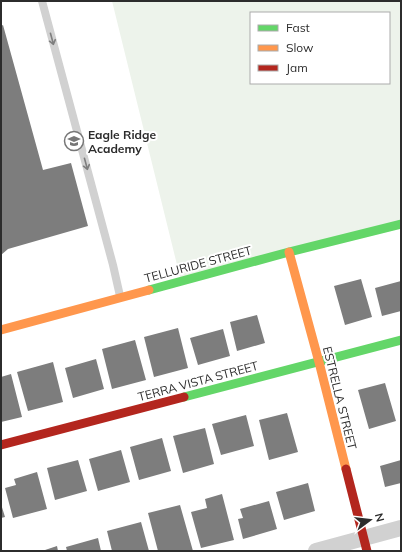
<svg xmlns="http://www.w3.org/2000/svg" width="402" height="552" viewBox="0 0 402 552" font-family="Mulish,sans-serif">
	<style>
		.green { fill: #edf3eb; fill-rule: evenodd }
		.building { fill: #7d7d7d }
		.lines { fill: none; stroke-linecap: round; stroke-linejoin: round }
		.lane { stroke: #d1d1d1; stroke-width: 8 }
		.street { stroke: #d1d1d1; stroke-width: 16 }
		.fast { stroke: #63d668; stroke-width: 9 }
		.slow { stroke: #ff974d; stroke-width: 9 }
		.jam { stroke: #b3261e; stroke-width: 9 }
		.oneway { stroke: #7e7e7e }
		.labels { text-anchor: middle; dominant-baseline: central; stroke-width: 4; stroke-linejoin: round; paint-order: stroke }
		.poi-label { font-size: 12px; font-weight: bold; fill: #2c2c2c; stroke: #fff; text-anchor: start }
		.street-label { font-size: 12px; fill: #2c2c2c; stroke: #fff }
	</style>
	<rect width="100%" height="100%" fill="#fff"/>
	<!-- green -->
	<path class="green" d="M 112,1 L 401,1 L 401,224 L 181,281 ZM 251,13 L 389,13 L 389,83 L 251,83 Z"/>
	<!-- building -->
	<path class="building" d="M 3,25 L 43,170 L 71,163 L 88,226 L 8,249 L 1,255 L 1,26 Z
		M 361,279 L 372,317 L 345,325 L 334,286 Z
		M 401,281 L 401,311 L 382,316 L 375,288 Z
		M 257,315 L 265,343 L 237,351 L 230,322 Z
		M 178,328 L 188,368 L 154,377 L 144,337 Z
		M 223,329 L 230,356 L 198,365 L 190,338 Z
		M 135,340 L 146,380 L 112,389 L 102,349 Z
		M 96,359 L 104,389 L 73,398 L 65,368 Z
		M 53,362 L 63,402 L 28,411 L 17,372 Z
		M 11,374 L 22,417 L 1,422 L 1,377 Z
		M 385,383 L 396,421 L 369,429 L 358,390 Z
		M 287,413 L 298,452 L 269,460 L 259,420 Z
		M 246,415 L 254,446 L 221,455 L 212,424 Z
		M 205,428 L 214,464 L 183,473 L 173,436 Z
		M 162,438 L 171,471 L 139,480 L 130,447 Z
		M 121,450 L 130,482 L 98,491 L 89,459 Z
		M 78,460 L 87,491 L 55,500 L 47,468 Z
		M 401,460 L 401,483 L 385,487 L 380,466 Z
		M 37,472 L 47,509 L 13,518 L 5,488 L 16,485 L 14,479 Z
		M 308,483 L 315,511 L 284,520 L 276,492 Z
		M 222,494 L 234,540 L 201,548 L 191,512 L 207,508 L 205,499 Z
		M 269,501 L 277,529 L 243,539 L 238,519 L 243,518 L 240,509 Z
		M 1,504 L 5,517 L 1,518 Z
		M 180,505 L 193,551 L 158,551 L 148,513 Z
		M 141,522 L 149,551 L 112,551 L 107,531 Z
		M 98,538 L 101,551 L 67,551 L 66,547 Z
		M 57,546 L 58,551 L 42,551 Z"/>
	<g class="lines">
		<!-- lane -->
		<path class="lane" d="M 42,1 L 113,265 L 120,296"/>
		<!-- street -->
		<path class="street" d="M 316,551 L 401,528"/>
		<!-- fast -->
		<path class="fast" d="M 149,290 L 289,252 L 401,224
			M 184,397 L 401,340"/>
		<!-- slow -->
		<path class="slow" d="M 289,252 L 319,362 L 346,469
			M 1,330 L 149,290"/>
		<!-- jam -->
		<path class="jam" d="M 1,445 L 184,397
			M 346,469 L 367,551"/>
	</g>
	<!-- one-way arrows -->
	<defs><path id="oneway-shaft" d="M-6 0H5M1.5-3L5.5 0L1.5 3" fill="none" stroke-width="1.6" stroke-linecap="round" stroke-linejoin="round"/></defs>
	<g class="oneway">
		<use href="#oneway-shaft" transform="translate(52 39) rotate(75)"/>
		<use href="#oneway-shaft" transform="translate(86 164) rotate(75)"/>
	</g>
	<!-- icons -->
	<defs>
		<g id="school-ring" transform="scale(1)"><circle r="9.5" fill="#fff" stroke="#767676" stroke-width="1.5"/><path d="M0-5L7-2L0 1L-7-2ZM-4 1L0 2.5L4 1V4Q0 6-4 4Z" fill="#767676"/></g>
	</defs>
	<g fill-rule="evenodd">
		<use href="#school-ring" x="74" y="141"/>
	</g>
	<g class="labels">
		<!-- poi labels -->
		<g class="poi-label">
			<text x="88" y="134">Eagle Ridge<tspan x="88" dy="14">Academy</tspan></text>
		</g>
		<!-- street labels -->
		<g class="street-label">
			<text transform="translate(198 264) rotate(-15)">TELLURIDE STREET</text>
			<text transform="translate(198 381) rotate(-15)">TERRA VISTA STREET</text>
			<text transform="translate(340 398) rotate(76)">ESTRELLA STREET</text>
		</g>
	</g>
	<!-- border -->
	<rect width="402" height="552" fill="none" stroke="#2c2c2c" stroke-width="4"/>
	<!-- legend -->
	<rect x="250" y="12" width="140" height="72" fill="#ffffff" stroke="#ababab"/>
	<rect x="258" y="25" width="20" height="6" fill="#63d668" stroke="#ababab"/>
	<text x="286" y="32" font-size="12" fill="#2c2c2c">Fast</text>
	<rect x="258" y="45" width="20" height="6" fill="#ff974d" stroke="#ababab"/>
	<text x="286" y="52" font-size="12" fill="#2c2c2c">Slow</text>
	<rect x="258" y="65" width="20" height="6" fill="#b3261e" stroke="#ababab"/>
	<text x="286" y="72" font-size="12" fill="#2c2c2c">Jam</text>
	<!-- north arrow -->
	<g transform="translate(370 520) rotate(75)" stroke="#ffffff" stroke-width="3" paint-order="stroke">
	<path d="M0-3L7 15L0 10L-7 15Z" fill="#2c2c2c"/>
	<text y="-6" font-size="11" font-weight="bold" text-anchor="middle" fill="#2c2c2c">N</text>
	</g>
</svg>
